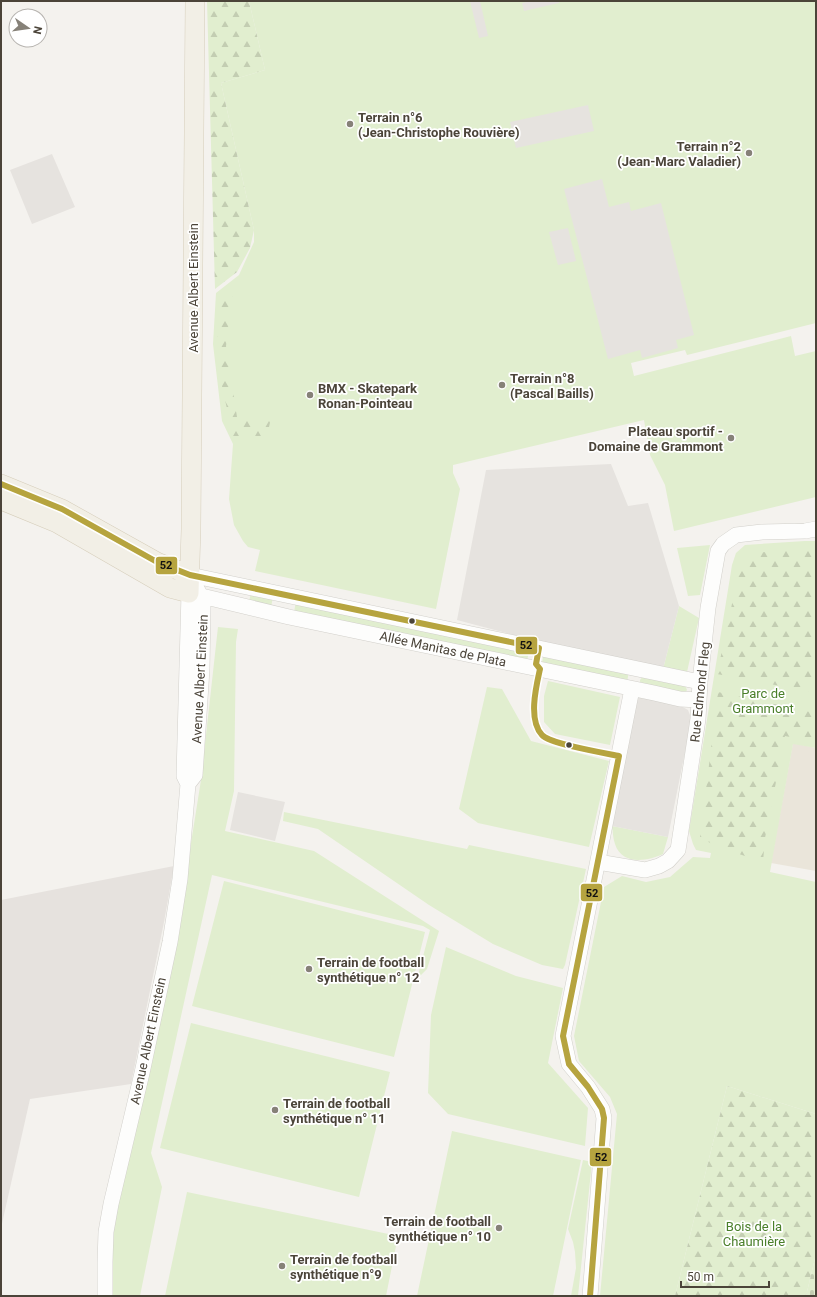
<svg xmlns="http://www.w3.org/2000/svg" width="817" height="1297" viewBox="0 0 817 1297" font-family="Roboto,sans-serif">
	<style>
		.industrial { fill: #e6e2de }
		.education { fill: #eae5da }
		.green { fill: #e1eecf }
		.forest { fill: url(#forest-firs) }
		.cemetery { fill: url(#cemetery-stones) }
		.parking { fill: #e6e3df }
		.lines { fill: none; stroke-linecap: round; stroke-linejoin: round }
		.minor-casing { stroke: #d2d0cb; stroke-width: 16 }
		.major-casing { stroke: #d6cebb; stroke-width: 20 }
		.minor { stroke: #fdfdfc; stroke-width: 15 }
		.major { stroke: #f2efe6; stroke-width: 19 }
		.bus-1-casing { stroke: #fff; stroke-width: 9 }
		.bus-1 { stroke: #b6a43f; stroke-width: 6 }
		.poi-dot { fill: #868178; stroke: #fff; stroke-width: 1.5 }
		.bus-dot { fill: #4b4439; stroke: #fff; stroke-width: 1.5 }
		.labels { text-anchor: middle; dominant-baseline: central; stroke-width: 3.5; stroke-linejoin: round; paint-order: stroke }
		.poi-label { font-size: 13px; font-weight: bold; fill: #4b4439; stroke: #fff; text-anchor: start }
		.street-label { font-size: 13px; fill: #4b4439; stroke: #fff }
		.park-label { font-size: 13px; fill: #4a7f2a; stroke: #fff }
		.line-badge { stroke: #fff; stroke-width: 1.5 }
		.pale-badge-label { font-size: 11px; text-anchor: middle; font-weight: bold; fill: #111 }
	</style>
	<defs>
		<pattern id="forest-firs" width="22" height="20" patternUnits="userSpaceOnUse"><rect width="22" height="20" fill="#e1eecf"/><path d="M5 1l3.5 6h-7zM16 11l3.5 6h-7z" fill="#c3cdb2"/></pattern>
		<pattern id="cemetery-stones" width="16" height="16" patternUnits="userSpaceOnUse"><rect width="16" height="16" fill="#e1eecf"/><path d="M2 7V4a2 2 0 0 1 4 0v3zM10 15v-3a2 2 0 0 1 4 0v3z" fill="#c3cdb2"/></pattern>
	</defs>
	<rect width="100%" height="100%" fill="#f4f2ee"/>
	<!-- industrial -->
	<path class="industrial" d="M 174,866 L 164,922 L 131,1084 L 30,1099 L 1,1228 L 1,900 Z"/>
	<!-- education -->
	<path class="education" d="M 793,743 L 816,748 L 816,871 L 771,863 Z"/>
	<!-- green -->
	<path class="green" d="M 249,1 L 816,1 L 816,323 L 687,355 L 685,350 L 631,363 L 634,376 L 791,336 L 795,356 L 816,351 L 816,497 L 674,531 L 665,485 L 650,455 L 644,420 L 453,465 L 453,473 L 460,489 L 436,609 L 255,571 L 260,550 L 248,547 L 243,541 L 234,525 L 229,499 L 233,444 L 222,421 L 213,344 L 216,293 L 239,275 L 254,242 L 254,230 L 221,83 L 265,70 Z
		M 805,541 L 816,541 L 816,748 L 793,744 L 770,872 L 816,882 L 816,1114 L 727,1086 L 675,1296 L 600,1296 L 617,1114 L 610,1097 L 579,1061 L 574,1036 L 604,887 L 622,876 L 646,882 L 670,877 L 693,857 L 710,858 L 711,853 L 696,850 L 693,844 L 689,831 L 732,565 L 736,553 L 745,545 Z
		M 710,545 L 700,595 L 688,596 L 677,548 Z
		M 251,592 L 273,597 L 271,607 L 249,602 Z
		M 296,601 L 529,651 L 527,661 L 294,612 Z
		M 679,606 L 699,618 L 687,672 L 663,669 Z
		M 218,627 L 238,629 L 236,642 L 234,791 L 225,831 L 314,851 L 439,931 L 427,969 L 417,979 L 430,930 L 423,926 L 212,875 L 151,1153 L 162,1187 L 140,1296 L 113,1296 L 112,1261 L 114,1221 L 158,1033 L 182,916 L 191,843 L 201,780 Z
		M 544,652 L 629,671 L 627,682 L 542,663 Z
		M 643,676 L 685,685 L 687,690 L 685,693 L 640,683 L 640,680 Z
		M 548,681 L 620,697 L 610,745 L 555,734 L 544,722 L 544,696 Z
		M 487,687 L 502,689 L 531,741 L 609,761 L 589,847 L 478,823 L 459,809 Z
		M 284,812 L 467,849 L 469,845 L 586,869 L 565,965 L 563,969 L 542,965 L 493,944 L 429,905 L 318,829 L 283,821 Z
		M 612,826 L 668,837 L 663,854 C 648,861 622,866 615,844 C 613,839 613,832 612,826 Z
		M 224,881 L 425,932 L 394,1057 L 192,1006 Z
		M 446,947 L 516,976 L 563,988 L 548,1063 L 588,1108 L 585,1146 L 448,1114 L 428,1093 L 431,1015 Z
		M 191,1023 L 390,1072 L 359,1197 L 160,1148 Z
		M 452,1131 L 581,1160 L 553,1296 L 417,1296 Z
		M 583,1160 L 592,1162 L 578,1296 L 571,1296 L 576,1268 L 575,1252 L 573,1242 L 568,1229 Z
		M 187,1192 L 398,1236 L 386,1296 L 165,1296 Z"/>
	<!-- forest -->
	<path class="forest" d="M 207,1 L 249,1 L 265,70 L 221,83 L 254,230 L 250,248 L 237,272 L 215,289 Z
		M 234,284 L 226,346 L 237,417 L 271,418 L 267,436 L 233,436 L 220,377 L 218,359 L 217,327 L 221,296 Z
		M 816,549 L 816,676 L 813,692 L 717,674 L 739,571 L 749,553 Z
		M 718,692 L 816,713 L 816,742 L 785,736 L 765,838 L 763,862 L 721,848 L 700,838 Z
		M 727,1086 L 816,1114 L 816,1254 L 806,1296 L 675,1296 Z"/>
	<!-- cemetery -->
	<path class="cemetery" d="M 816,1254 L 816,1296 L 806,1296 Z"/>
	<!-- parking -->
	<path class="parking" d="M 470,1 L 480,1 L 488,36 L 479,38 Z
		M 531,1 L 559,1 L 559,3 L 524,11 L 522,3 Z
		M 588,105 L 594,131 L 516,148 L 510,122 Z
		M 52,154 L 75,207 L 32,224 L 10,170 Z
		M 602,179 L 609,207 L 629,202 L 631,211 L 661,203 L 694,335 L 676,340 L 678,348 L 642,358 L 640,350 L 608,359 L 564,189 Z
		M 568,228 L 576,261 L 558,265 L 549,232 Z
		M 611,464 L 628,506 L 648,503 L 679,606 L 663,669 L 540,642 L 457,620 L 486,470 Z
		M 636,696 L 679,705 L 688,710 L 690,715 L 691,722 L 668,837 L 612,826 Z
		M 238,792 L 285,802 L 275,841 L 230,830 Z"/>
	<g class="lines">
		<!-- minor casing -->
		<g class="minor-casing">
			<path id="minor" d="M 190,575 L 700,682
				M 188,784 L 195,775 L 202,669 L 203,606 L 201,596 L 197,589
				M 598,862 L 645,870 L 659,866 L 668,861 L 678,850 L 698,719 L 700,682 L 708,608 L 718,551 L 723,544 L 736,535 L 762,532 L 805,531 L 816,529
				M 105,1296 L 105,1262 L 106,1232 L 111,1204 L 142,1073 L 170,942 L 180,879 L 188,784 L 184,776 L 189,593 L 289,617 L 654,693 L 680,699 L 699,700
				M 590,1296 L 604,1118 L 602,1109 L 588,1087 L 569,1064 L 563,1036 L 632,689"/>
		</g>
		<!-- major casing -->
		<g class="major-casing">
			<path id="major" d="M 1,484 L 62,509 L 157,562 L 190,575
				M 1,500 L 57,523 L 170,588 L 189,593 L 191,529 L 195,1"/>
		</g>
		<!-- minor -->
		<use href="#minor" class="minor"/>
		<!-- major -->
		<use href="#major" class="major"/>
		<!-- bus-1 casing -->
		<g class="bus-1-casing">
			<path id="bus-1" d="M 1,484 L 62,509 L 157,562 L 190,575 L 539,648 L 536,664 L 540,669 C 536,687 528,720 542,735 C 550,744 604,753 619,756
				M 590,1296 L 604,1118 L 602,1109 L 588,1087 L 569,1064 L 563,1036 L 619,756"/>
		</g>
		<!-- bus-1 -->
		<use href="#bus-1" class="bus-1"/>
	</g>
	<!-- markers -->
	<g class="poi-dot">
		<circle cx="350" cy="124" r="4"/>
		<circle cx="749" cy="153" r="4"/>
		<circle cx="502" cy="385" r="4"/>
		<circle cx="310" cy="395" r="4"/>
		<circle cx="731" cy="438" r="4"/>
		<circle cx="309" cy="969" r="4"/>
		<circle cx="275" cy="1110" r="4"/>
		<circle cx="499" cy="1228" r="4"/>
		<circle cx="282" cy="1266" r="4"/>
	</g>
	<g class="bus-dot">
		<circle cx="412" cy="621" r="3.5"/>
		<circle cx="569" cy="745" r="3.5"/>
	</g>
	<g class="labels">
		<!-- poi labels -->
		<g class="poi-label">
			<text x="358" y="117">Terrain n°6<tspan x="358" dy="15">(Jean-Christophe Rouvière)</tspan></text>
			<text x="741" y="146" text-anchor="end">Terrain n°2<tspan x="741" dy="15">(Jean-Marc Valadier)</tspan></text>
			<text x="510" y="378">Terrain n°8<tspan x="510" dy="15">(Pascal Baills)</tspan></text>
			<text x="318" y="388">BMX - Skatepark<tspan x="318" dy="15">Ronan-Pointeau</tspan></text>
			<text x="723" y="431" text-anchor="end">Plateau sportif -<tspan x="723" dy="15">Domaine de Grammont</tspan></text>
			<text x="317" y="962">Terrain de football<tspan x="317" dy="15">synthétique n° 12</tspan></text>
			<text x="283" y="1103">Terrain de football<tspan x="283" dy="15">synthétique n° 11</tspan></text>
			<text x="491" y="1221" text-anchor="end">Terrain de football<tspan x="491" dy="15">synthétique n° 10</tspan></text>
			<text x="290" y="1259">Terrain de football<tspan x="290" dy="15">synthétique n°9</tspan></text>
		</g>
		<!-- street labels -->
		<g class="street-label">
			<text transform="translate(193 288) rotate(-90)">Avenue Albert Einstein</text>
			<text transform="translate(443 649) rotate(12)">Allée Manitas de Plata</text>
			<text transform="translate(200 679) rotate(-87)">Avenue Albert Einstein</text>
			<text transform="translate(700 692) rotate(-84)">Rue Edmond Fleg</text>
			<text transform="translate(148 1041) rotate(-78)">Avenue Albert Einstein</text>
		</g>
		<!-- park labels -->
		<g class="park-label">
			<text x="763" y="693">Parc de<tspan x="763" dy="15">Grammont</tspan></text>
			<text x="754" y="1226">Bois de la<tspan x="754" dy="15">Chaumière</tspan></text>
		</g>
	</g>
	<g class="line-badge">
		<rect x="155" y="556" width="23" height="19" rx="4" fill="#b6a43f"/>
		<rect x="515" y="636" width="23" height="19" rx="4" fill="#b6a43f"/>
		<rect x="580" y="883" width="23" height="19" rx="4" fill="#b6a43f"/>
		<rect x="589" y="1147" width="23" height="20" rx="4" fill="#b6a43f"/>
	</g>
	<g class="pale-badge-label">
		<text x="166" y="569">52</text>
		<text x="526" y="649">52</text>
		<text x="592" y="897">52</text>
		<text x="601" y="1161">52</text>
	</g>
	<!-- border -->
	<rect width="817" height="1297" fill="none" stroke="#4b4439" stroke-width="4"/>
	<!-- north arrow -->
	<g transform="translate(28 28) rotate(103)"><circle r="19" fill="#ffffff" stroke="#b7b4b0"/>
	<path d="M0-3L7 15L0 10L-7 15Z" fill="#868178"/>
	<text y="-6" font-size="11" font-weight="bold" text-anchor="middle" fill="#4b4439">N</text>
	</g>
	<!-- scale -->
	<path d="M681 1281v6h88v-6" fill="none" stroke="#4b4439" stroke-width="2"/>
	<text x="687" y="1281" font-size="12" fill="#4b4439" stroke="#ffffff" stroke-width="3" paint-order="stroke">50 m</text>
</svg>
